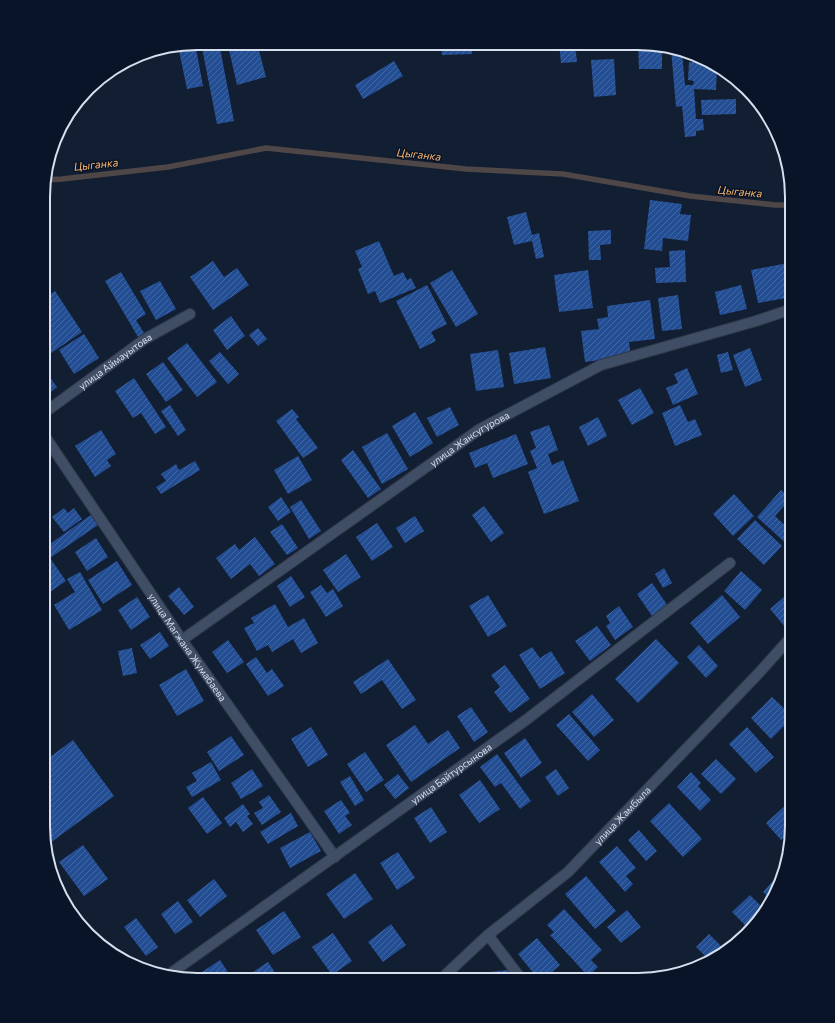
<svg xmlns="http://www.w3.org/2000/svg" width="835" height="1023" viewBox="0 0 835 1023" font-family="Commissioner,sans-serif">
	<style>
		.lines { fill: none; stroke-linecap: round; stroke-linejoin: round }
		.stream { stroke: #4f4647; stroke-width: 5.5 }
		.building { fill: url(#building-hatch) }
		.minor-casing { stroke: #303748; stroke-width: 12 }
		.minor { stroke: #3f4d65; stroke-width: 10 }
		.labels { text-anchor: middle; dominant-baseline: central; stroke-width: 3; stroke-linejoin: round; paint-order: stroke }
		.street-label { font-size: 10px; fill: #d6dfed; stroke: #091428 }
		.water-label { font-size: 11px; font-style: italic; fill: #fcb769; stroke: #091428 }
		.rim { fill: none; stroke: #d6dfed; stroke-width: 2 }
	</style>
	<defs>
		<pattern id="building-hatch" width="6" height="6" patternUnits="userSpaceOnUse"><rect width="6" height="6" fill="#244e94"/><path d="M-1 1l2-2M0 6l6-6M5 7l2-2" fill="none" stroke="#4367a3"/></pattern>
	</defs>
	<rect width="100%" height="100%" fill="#121e32"/>
	<g class="lines">
		<!-- stream -->
		<path class="stream" d="M 44,180 L 62,179 L 168,167 L 266,148 L 466,169 L 563,174 L 690,196 L 775,205 L 792,205"/>
	</g>
	<!-- building -->
	<path class="building" d="M 195,43 L 203,86 L 187,89 L 178,46 Z
		M 201,43 L 219,43 L 234,121 L 217,124 Z
		M 257,43 L 266,77 L 237,85 L 229,50 Z
		M 441,44 L 472,44 L 472,54 L 442,55 Z
		M 559,44 L 575,44 L 577,62 L 561,63 Z
		M 584,44 L 613,44 L 613,47 L 584,46 Z
		M 638,44 L 658,44 L 662,46 L 662,69 L 639,69 Z
		M 671,49 L 682,53 L 685,85 L 693,85 L 694,81 L 688,80 L 689,62 L 705,62 L 717,67 L 716,90 L 694,89 L 696,119 L 703,119 L 704,130 L 696,131 L 696,136 L 685,137 L 682,106 L 676,107 Z
		M 614,59 L 616,95 L 594,97 L 591,60 Z
		M 394,61 L 403,76 L 363,99 L 355,85 Z
		M 736,99 L 736,114 L 702,115 L 701,100 Z
		M 650,200 L 682,204 L 680,214 L 691,215 L 688,241 L 663,238 L 662,251 L 644,249 Z
		M 526,212 L 532,235 L 539,233 L 544,257 L 536,259 L 532,241 L 514,245 L 507,217 Z
		M 611,230 L 611,244 L 600,245 L 601,260 L 589,260 L 588,231 Z
		M 379,241 L 394,276 L 403,272 L 407,280 L 411,278 L 416,288 L 380,303 L 375,291 L 368,294 L 358,269 L 362,267 L 355,251 Z
		M 685,250 L 686,282 L 656,283 L 655,268 L 670,267 L 669,251 Z
		M 213,261 L 224,277 L 237,268 L 249,285 L 213,310 L 190,277 Z
		M 788,263 L 792,283 L 792,297 L 758,303 L 751,270 Z
		M 452,270 L 478,314 L 456,327 L 430,283 Z
		M 588,270 L 593,308 L 559,312 L 554,275 Z
		M 121,272 L 146,314 L 136,320 L 144,333 L 138,337 L 105,281 Z
		M 160,281 L 176,309 L 156,320 L 140,291 Z
		M 427,285 L 447,324 L 431,332 L 436,341 L 420,349 L 396,301 Z
		M 741,285 L 747,309 L 720,315 L 715,292 Z
		M 55,291 L 82,332 L 44,358 L 44,298 Z
		M 678,295 L 682,329 L 662,331 L 658,298 Z
		M 650,300 L 655,339 L 629,342 L 631,356 L 585,362 L 581,331 L 599,329 L 597,319 L 608,317 L 607,306 Z
		M 231,316 L 245,336 L 227,350 L 213,330 Z
		M 258,328 L 267,339 L 258,346 L 249,335 Z
		M 84,334 L 99,358 L 74,374 L 59,350 Z
		M 187,343 L 217,382 L 197,397 L 167,358 Z
		M 545,347 L 551,378 L 514,384 L 509,353 Z
		M 750,348 L 762,380 L 745,387 L 733,355 Z
		M 498,350 L 504,387 L 476,391 L 470,354 Z
		M 220,352 L 239,374 L 228,384 L 209,361 Z
		M 728,352 L 733,370 L 721,373 L 717,355 Z
		M 163,362 L 183,390 L 166,402 L 146,374 Z
		M 687,368 L 698,394 L 673,405 L 666,388 L 678,383 L 674,374 Z
		M 44,369 L 57,387 L 44,398 Z
		M 134,378 L 166,427 L 155,434 L 141,413 L 133,418 L 115,391 Z
		M 640,388 L 654,413 L 632,425 L 618,400 Z
		M 170,405 L 186,430 L 178,436 L 161,411 Z
		M 680,405 L 688,422 L 695,419 L 702,435 L 675,446 L 662,413 Z
		M 450,407 L 459,425 L 437,437 L 427,418 Z
		M 292,409 L 299,417 L 296,419 L 318,448 L 303,458 L 276,421 Z
		M 415,412 L 433,443 L 410,457 L 392,426 Z
		M 598,417 L 607,436 L 588,446 L 579,427 Z
		M 549,425 L 558,450 L 548,454 L 552,465 L 563,460 L 579,501 L 544,514 L 528,472 L 537,468 L 530,451 L 536,448 L 530,432 Z
		M 101,430 L 116,454 L 107,460 L 111,466 L 95,477 L 75,446 Z
		M 387,433 L 408,469 L 382,484 L 362,447 Z
		M 516,434 L 528,464 L 493,478 L 487,463 L 475,468 L 469,453 Z
		M 353,450 L 381,489 L 368,498 L 341,460 Z
		M 298,456 L 312,480 L 288,494 L 274,470 Z
		M 195,461 L 200,470 L 161,494 L 156,487 L 166,481 L 161,474 L 176,464 L 179,470 Z
		M 781,490 L 791,498 L 775,516 L 792,532 L 792,547 L 791,548 L 757,517 Z
		M 734,494 L 754,516 L 733,536 L 713,514 Z
		M 281,497 L 291,512 L 278,521 L 268,507 Z
		M 301,500 L 321,531 L 309,539 L 290,507 Z
		M 484,506 L 504,533 L 491,542 L 472,515 Z
		M 64,508 L 68,513 L 74,508 L 82,519 L 64,532 L 52,517 Z
		M 91,515 L 98,525 L 50,558 L 66,581 L 50,592 L 44,583 L 44,548 Z
		M 415,516 L 424,531 L 405,543 L 396,528 Z
		M 755,520 L 782,546 L 764,565 L 737,539 Z
		M 377,523 L 393,547 L 372,561 L 356,537 Z
		M 282,524 L 298,548 L 287,555 L 270,532 Z
		M 255,537 L 275,564 L 259,576 L 250,564 L 231,579 L 216,558 L 235,544 L 239,550 Z
		M 96,538 L 108,557 L 87,571 L 75,552 Z
		M 346,554 L 361,577 L 338,592 L 323,570 Z
		M 117,561 L 132,585 L 103,604 L 88,580 Z
		M 664,568 L 672,583 L 663,588 L 655,574 Z
		M 741,571 L 762,590 L 745,610 L 724,591 Z
		M 80,572 L 102,610 L 69,630 L 54,605 L 75,592 L 67,579 Z
		M 291,576 L 305,597 L 290,607 L 277,586 Z
		M 652,583 L 668,606 L 652,616 L 637,594 Z
		M 321,585 L 327,593 L 333,589 L 343,606 L 326,617 L 310,592 Z
		M 179,587 L 194,607 L 184,615 L 168,596 Z
		M 488,595 L 507,626 L 488,637 L 469,606 Z
		M 722,595 L 740,617 L 708,644 L 690,623 Z
		M 785,596 L 792,605 L 792,622 L 785,627 L 770,609 Z
		M 137,597 L 150,617 L 131,630 L 118,610 Z
		M 275,604 L 288,627 L 304,618 L 318,643 L 301,653 L 293,639 L 272,652 L 268,645 L 257,651 L 244,628 L 254,623 L 251,618 Z
		M 619,606 L 633,627 L 615,640 L 606,626 L 610,623 L 606,616 Z
		M 597,626 L 611,645 L 590,661 L 575,641 Z
		M 160,632 L 169,646 L 150,659 L 140,645 Z
		M 656,639 L 679,663 L 638,703 L 615,679 Z
		M 228,640 L 244,662 L 227,673 L 212,652 Z
		M 699,645 L 718,666 L 706,678 L 687,657 Z
		M 532,647 L 540,658 L 551,651 L 565,673 L 540,689 L 519,655 Z
		M 132,648 L 137,673 L 123,676 L 118,651 Z
		M 256,657 L 267,673 L 272,669 L 284,686 L 268,696 L 246,664 Z
		M 388,659 L 416,700 L 402,709 L 382,680 L 361,694 L 353,682 Z
		M 505,665 L 530,699 L 510,713 L 494,692 L 500,687 L 491,675 Z
		M 186,669 L 204,701 L 177,716 L 159,685 Z
		M 592,694 L 614,720 L 594,737 L 572,712 Z
		M 772,697 L 792,716 L 792,718 L 771,739 L 751,718 Z
		M 471,707 L 488,732 L 474,742 L 457,716 Z
		M 569,714 L 600,750 L 588,761 L 556,725 Z
		M 415,725 L 428,744 L 448,730 L 460,748 L 411,782 L 386,745 Z
		M 311,727 L 328,755 L 308,767 L 291,739 Z
		M 747,727 L 774,757 L 756,773 L 729,744 Z
		M 231,736 L 244,755 L 219,771 L 207,752 Z
		M 525,738 L 542,763 L 521,778 L 504,753 Z
		M 73,740 L 114,796 L 46,846 L 43,826 L 43,762 Z
		M 365,752 L 384,780 L 366,792 L 347,764 Z
		M 497,754 L 531,801 L 520,809 L 501,783 L 495,787 L 480,767 Z
		M 716,759 L 736,779 L 721,794 L 701,774 Z
		M 211,762 L 221,780 L 192,797 L 186,787 L 197,781 L 192,773 Z
		M 252,769 L 263,786 L 241,799 L 231,783 Z
		M 556,769 L 569,788 L 558,796 L 545,777 Z
		M 691,772 L 701,783 L 698,786 L 711,800 L 700,811 L 677,787 Z
		M 398,774 L 409,788 L 395,799 L 384,785 Z
		M 350,776 L 364,800 L 355,806 L 340,782 Z
		M 480,780 L 500,809 L 479,823 L 459,795 Z
		M 269,795 L 281,812 L 262,825 L 254,813 L 263,808 L 259,802 Z
		M 203,797 L 222,823 L 207,834 L 188,808 Z
		M 341,800 L 350,813 L 345,816 L 352,825 L 339,834 L 324,811 Z
		M 789,802 L 792,805 L 792,830 L 781,840 L 766,823 Z
		M 669,803 L 702,839 L 683,857 L 650,821 Z
		M 243,804 L 250,814 L 247,816 L 253,824 L 243,832 L 236,822 L 230,827 L 224,818 Z
		M 431,807 L 447,832 L 430,843 L 414,818 Z
		M 291,813 L 298,826 L 268,844 L 260,832 Z
		M 639,830 L 657,851 L 646,861 L 628,840 Z
		M 310,832 L 321,851 L 290,868 L 280,848 Z
		M 83,845 L 108,879 L 84,896 L 59,862 Z
		M 617,846 L 636,868 L 626,876 L 633,884 L 625,892 L 599,862 Z
		M 398,852 L 415,878 L 397,890 L 380,863 Z
		M 782,871 L 784,873 L 784,876 L 772,900 L 763,892 Z
		M 355,873 L 373,899 L 344,919 L 326,894 Z
		M 586,876 L 616,911 L 595,929 L 565,894 Z
		M 214,879 L 227,896 L 200,917 L 187,900 Z
		M 750,895 L 766,911 L 748,928 L 732,912 Z
		M 178,901 L 193,922 L 175,934 L 161,914 Z
		M 564,909 L 602,950 L 591,960 L 598,967 L 588,976 L 550,935 L 554,932 L 547,925 Z
		M 627,910 L 641,927 L 621,943 L 607,927 Z
		M 284,911 L 301,937 L 273,955 L 256,930 Z
		M 136,918 L 158,947 L 146,956 L 124,927 Z
		M 391,924 L 406,945 L 383,962 L 368,942 Z
		M 333,933 L 352,961 L 332,975 L 312,947 Z
		M 709,934 L 725,950 L 715,959 L 710,961 L 696,947 Z
		M 537,938 L 560,965 L 543,980 L 539,980 L 518,954 Z
		M 220,960 L 233,980 L 207,980 L 202,972 Z
		M 268,962 L 280,980 L 241,980 Z
		M 509,970 L 516,980 L 480,980 L 479,973 Z
		M 385,973 L 390,980 L 377,980 Z
		M 604,974 L 608,980 L 597,980 Z"/>
	<g class="lines">
		<!-- minor casing -->
		<g class="minor-casing">
			<g id="minor">
				<path id="s1" d="M 44,413 L 145,339 L 190,314"/>
				<path id="s2" d="M 44,435 L 182,640 L 335,857"/>
				<path id="s3" d="M 182,640 L 480,429 L 601,365 L 756,321 L 792,309"/>
				<path d="M 488,935 L 522,980"/>
				<path id="s4" d="M 167,976 L 526,720 L 730,563"/>
				<path id="s5" d="M 440,980 L 488,935 L 568,872 L 757,675 L 792,636"/>
			</g>
		</g>
		<!-- minor -->
		<use href="#minor" class="minor"/>
	</g>
	<g class="labels">
		<!-- street labels -->
		<g class="street-label">
			<text stroke="none"><textPath href="#s1" startOffset="88">улица Аймауытова</textPath></text>
			<text stroke="none"><textPath href="#s3" startOffset="351">улица Жансугурова</textPath></text>
			<text stroke="none"><textPath href="#s2" startOffset="256">улица Магжана Жумабаева</textPath></text>
			<text stroke="none"><textPath href="#s4" startOffset="349">улица Байтурсынова</textPath></text>
			<text stroke="none"><textPath href="#s5" startOffset="246">улица Жамбыла</textPath></text>
		</g>
		<!-- water labels -->
		<g class="water-label">
			<text transform="translate(419 154) rotate(6)">Цыганка</text>
			<text transform="translate(96 164) rotate(-6)">Цыганка</text>
			<text transform="translate(740 191) rotate(5)">Цыганка</text>
		</g>
	</g>
	<!-- crop -->
	<path d="M0 0H835V1023H0ZM197 50H638A147 147 0 0 1 785 197V826A147 147 0 0 1 638 973H197A147 147 0 0 1 50 826V197A147 147 0 0 1 197 50Z" fill="#091428" fill-rule="evenodd"/>
	<path class="rim" d="M197 50H638A147 147 0 0 1 785 197V826A147 147 0 0 1 638 973H197A147 147 0 0 1 50 826V197A147 147 0 0 1 197 50Z"/>
</svg>
